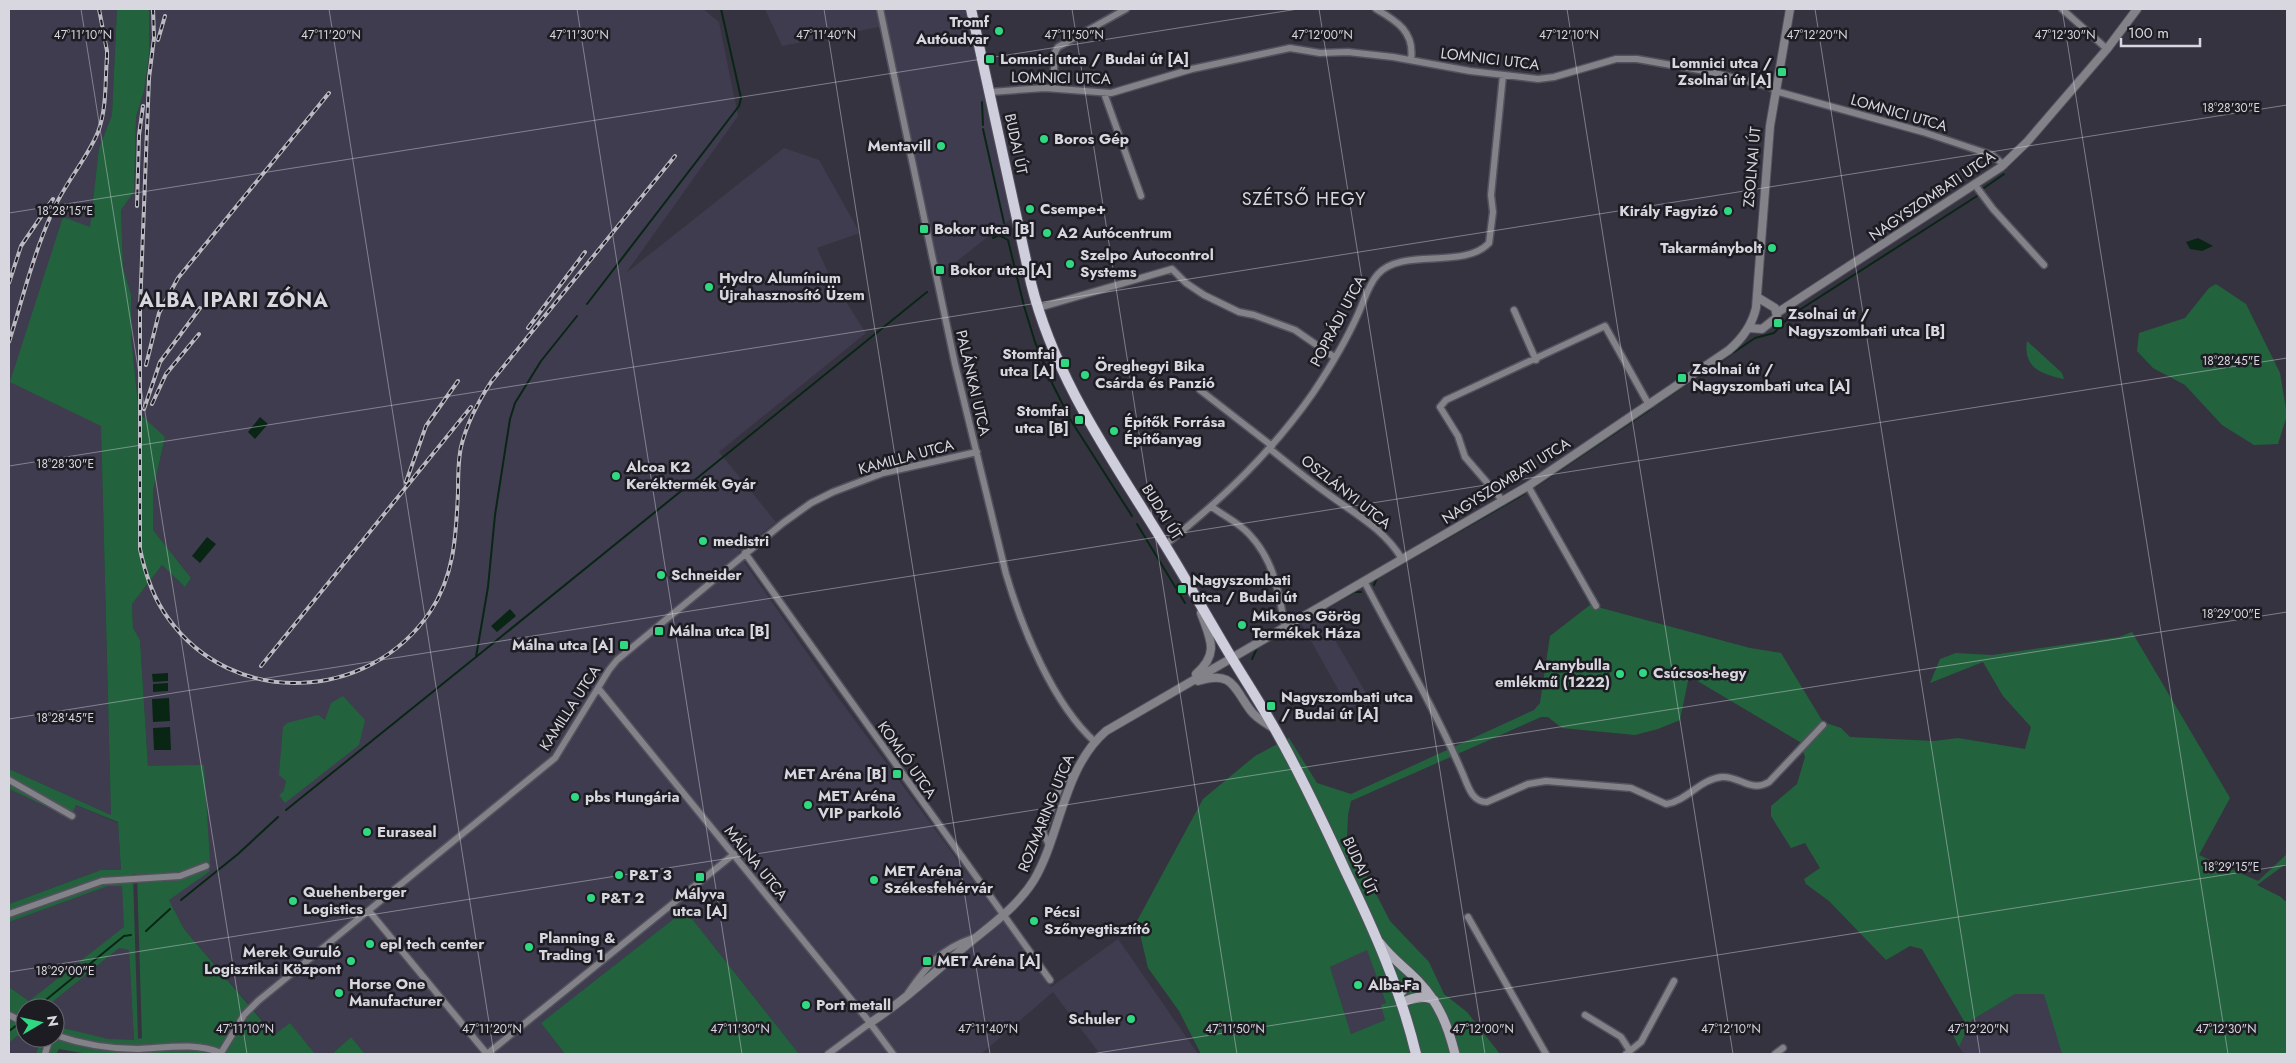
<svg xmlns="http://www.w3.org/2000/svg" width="2296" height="1063" font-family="Jost,sans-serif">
<rect width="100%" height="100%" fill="#353340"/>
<path fill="#3f3c4f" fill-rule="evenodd" d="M9,9h108l-5,106 -13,33 -9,80 -28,-11 39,209 10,389 -102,-46z
M149,9h554l16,13 19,94 -112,157 158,-125 35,12 41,73 -43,15 13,29 36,56 -147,119 57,70 -38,31 96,139 217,295 67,-48 80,115h-98l-47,-62 -72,62h-182l-114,-144 -144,113 24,31h-200l-14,-17 -19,17h-17l-25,-30 -15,11 -91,-106 -15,-29 35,-35v-99h-56l-8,-126 -7,-12 -1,-24 30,-39 23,22 6,-9 -38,-48v-40l12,-53 -26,-24 -8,-76v-42l-8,-28 -2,-57 13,-18 2,-75 8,-26 5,-36zM325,720l-40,83 -2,-11 3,-11z
M765,9h201l47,208 -80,63 -54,-253 -97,19z
M1318,611l51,87 -20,11 -49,-88z
M9,789l60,29 7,-13 42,18 3,48 -20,-1 -92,34z
M108,886h14l3,41 -96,74 -20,-14v-65z
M119,948l10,2 5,90h-26l-53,-14v-18h-10z
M1367,949l19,54 -1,17 -34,14 -21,-67z
M2015,994h30l17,60h-98l-5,-7 13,-27z
M17,1036l21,2 2,3 -4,13h-27v-11z"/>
<path fill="#22633e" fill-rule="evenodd" d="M117,9h32v46l-5,36 -8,26 -2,75 -13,18 2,57 8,28v42l8,76 26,24 -12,53v40l38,48 -6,9 -23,-22 -30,39 1,24 7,12 8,126 56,-1 6,97 -5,3 5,6 -41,29 15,29 90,106 16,-12 25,31h-227l-29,-5 -3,5h-20l4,-13 -2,-3h17v-12l53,13 26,1 -5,-90 -10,-2 -74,60h-20v28h-8l-8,7v-56l20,14 95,-74 -2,-41h-14l-99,36v-18l92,-34h20l-3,-48 -42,-17 -6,13 -61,-29v-20l102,46 -10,-389 -91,-44 53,-165 27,10 9,-79 13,-33zM133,874h4l5,164 -4,1z
M2216,284l30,20 34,69 7,42 -9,29 -24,1 -32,-20 -37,-40 -32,-17 -16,-17 2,-18 46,-15 24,-30z
M2027,341l35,32 2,6c-23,-5 -41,-11 -37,-38z
M1590,605l160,43 31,5 42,69 18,6 9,9 84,4 24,-3 67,11 6,-22 -28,-31 -20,-34 -53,21 10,-24 16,-6 36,2 127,-18 13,-5 98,166 -31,57 59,26 29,-27v9l-30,22 24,12 6,6v151h-225l-18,-60h-29l-43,26 -13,27 -6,-12 11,-14 -42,-72 -12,-3 -24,14 -57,-59 -23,-17 -2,-5 16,-11 -15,-25 -14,5 -20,-32v-10l26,-22 8,-27 -5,-15 -111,-66 -9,44 -22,9 -23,6 -73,-7 -14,-11h-7l-190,84 -3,14 -1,23 43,83 39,41 15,32 23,18 33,42h-299l-22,-43 -31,-43 -11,-47 66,-122 52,-43 34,-18 28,45 34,11 183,-84 6,-7 10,-67zM1367,950l19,53 -5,2 4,15 -34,14 -21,-67z
M343,696l22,24 -6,25 -74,58 -6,-8 4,-3 3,-11 -7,-6 4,-48 4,-4 31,-8 7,5 6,-17z
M685,910l114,144h-234l-24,-31z
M351,1037l14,17h-33z"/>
<path fill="#092615" d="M2198,238l15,8 -11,5 -12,-2 -4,-7z
M260,417l8,7 -13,15 -7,-7z
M207,537l9,7 -16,19 -8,-7z
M510,609l6,7 -19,16 -6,-6z
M168,673v8l-15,1 -1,-8z
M168,683v8l-15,1v-8z
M169,698l1,23 -17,1 -1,-23z
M170,727l1,23h-17l-1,-22z"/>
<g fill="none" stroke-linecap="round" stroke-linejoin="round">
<path stroke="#092615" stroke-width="2" d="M982,102l1,23
M983,129l21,94
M1984,188l20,-14
M999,235l4,-7
M993,238l6,-3 9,5 16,66 11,36 15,37 20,40 62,97
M587,304l152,-198 2,-8 -20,-89
M1657,404l98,-66 19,-5 16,-17 187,-120
M1536,486l116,-78
M1137,524l48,79
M1374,585l3,-7 147,-84
M1319,611l35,-19h7
M476,657l451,-365
M1252,659l5,-11 43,-26
M286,810l190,-153 12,-70 7,-72 15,-96 5,-16 26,-42 36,-45
M181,900l57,-46 40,-37
M146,931l24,-22
M36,1008l88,-72 7,-1
M24,1018l1,-1
M9,1031l8,-6"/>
<g stroke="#52515d" stroke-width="9">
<path id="minor" d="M880,9l75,355 51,210c16,54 47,130 89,168
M1376,9c21,12 39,23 35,51
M2062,9l45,40
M1053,88l2,-36 3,-5 68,-38
M990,92l55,-4 66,5 81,-24 98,-21 30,5 28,-1 45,5 77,14 68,8 16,-2 62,-18h21l74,13 59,15 9,5 144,40 69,23 12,10
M1104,93l37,103
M1975,185l18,24 51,56
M1038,308l134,-39 14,14 18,12 35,17 15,3 41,15 39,27
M1514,310l22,50
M1200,390l72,56
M1270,449c19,15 38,31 58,45 27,20 56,35 74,65
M1528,486l68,120
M1503,501l-38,-44 -7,-21 -18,-29 6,-7 159,-74 44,79
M1212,507c12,9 27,16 37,27 25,26 30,59 36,93
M1165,545c56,-45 107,-93 148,-152 16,-24 33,-52 45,-79 6,-13 10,-29 20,-40 24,-27 86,-4 111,-31l4,-31 -2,-17 12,-120
M745,553l305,427
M1364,581c33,64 70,126 98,191 6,13 9,30 25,30l41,-18 18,-3 85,7 35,16c21,-3 34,-25 56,-27 18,-1 29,16 47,5l54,-57
M598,688l269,331 26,35
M9,780l63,36
M1049,845l-6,-13 19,-51 14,-8
M369,911l118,143
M9,914l93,-33 78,-5 26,-10
M1468,917l78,137
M908,993c19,-28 33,-44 65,-55
M9,1015l16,8
M1585,1015l36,22 9,14
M55,1035c26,9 55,14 83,14 27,-1 57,-7 83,4l23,-38 14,-14 297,-243 54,-88 8,-10 166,-137 28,-20 22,-11 50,-19 94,-21
M45,1054l5,-16
M487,1054l247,-200
M828,1054l42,-31
M1626,1054l15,-12 33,-61
M1775,1054l8,-6"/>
</g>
<g stroke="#52515d" stroke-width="10">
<path id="tertiary" d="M1777,313l224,-146 26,-25 80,-93 30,-40
M1749,328l13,1 15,-12 -2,-9 -18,-11
M1196,674c24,-21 14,-35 5,-61
M1198,681c35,-11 35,6 53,30 5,7 15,12 22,17
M870,1023c35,-23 66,-52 98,-79 23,-19 50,-38 66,-64 27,-46 29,-112 72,-149l422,-245 201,-136c14,-12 23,-25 27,-42l14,-182 20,-117"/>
</g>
<g stroke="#52515d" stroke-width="11">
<path id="secondary" d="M1380,943c13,17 26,25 39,39 20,21 29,44 36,72
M1399,995c6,-8 11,-13 22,-10
M1401,1003c12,-5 21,-9 33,-3"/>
</g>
<g stroke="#52515d" stroke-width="12">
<path id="primary" d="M971,9l60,274c24,97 82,177 134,262 21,34 41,70 62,105 16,27 34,54 49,81 26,46 48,93 70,141 28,58 55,119 70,182"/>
</g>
<use href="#minor" stroke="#828288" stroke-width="6"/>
<use href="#tertiary" stroke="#828288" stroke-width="8"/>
<use href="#secondary" stroke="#aeacb7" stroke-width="9"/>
<use href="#primary" stroke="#cfcedc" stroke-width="10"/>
<g stroke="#bbbac3" stroke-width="4">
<path id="rail" d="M99,9l8,42v12
M153,9l1,29 -5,40 -9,231v240c5,24 13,49 28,69 65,91 201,84 262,-6 25,-37 26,-78 28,-120 0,-15 0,-31 3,-45 6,-25 17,-45 30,-65l184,-226
M158,40l7,-24
M137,206l2,-71 4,-29
M9,283l12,-37 32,-47
M528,328l57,-76
M9,342c13,-42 24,-86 42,-127 12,-30 35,-54 47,-83 9,-24 7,-51 9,-76
M146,365l13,-52 19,-35 151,-185
M152,404l14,-30 33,-40
M144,409l16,-47 40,-54
M406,482l20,-56 32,-45
M261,666l210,-259"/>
</g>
<use href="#rail" stroke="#1d1c22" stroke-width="2" stroke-dasharray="5.5" stroke-linecap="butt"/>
</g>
<path fill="none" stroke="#d8d7e0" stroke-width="1" stroke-opacity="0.45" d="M81,9l166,1045M329,9l165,1045M577,9l165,1045M824,9l166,1045M1072,9l165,1045M1319,9l166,1045M1567,9l166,1045M1815,9l165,1045M2062,9l166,1045M9,213l1289,-204M9,466l2278,-361M9,719l2278,-361M9,972l2278,-360M1091,1054l1196,-189"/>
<g fill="#31d882" stroke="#1d1c22" stroke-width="2">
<circle cx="999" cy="31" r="5"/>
<rect x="985" y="54" width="10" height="10" rx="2.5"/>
<rect x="1777" y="67" width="10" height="10" rx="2.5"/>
<circle cx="1044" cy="139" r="5"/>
<circle cx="941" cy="146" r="5"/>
<circle cx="1030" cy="209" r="5"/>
<circle cx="1728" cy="211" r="5"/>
<rect x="919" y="224" width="10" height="10" rx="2.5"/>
<circle cx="1047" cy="233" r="5"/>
<circle cx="1772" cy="248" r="5"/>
<circle cx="1070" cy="264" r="5"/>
<rect x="935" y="265" width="10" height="10" rx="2.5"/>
<circle cx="709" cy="287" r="5"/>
<rect x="1773" y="318" width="10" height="10" rx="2.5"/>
<rect x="1060" y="358" width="10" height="10" rx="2.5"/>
<circle cx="1085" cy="375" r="5"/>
<rect x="1677" y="373" width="10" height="10" rx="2.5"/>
<rect x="1074" y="415" width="10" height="10" rx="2.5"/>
<circle cx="1114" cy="431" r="5"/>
<circle cx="616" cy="476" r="5"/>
<circle cx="703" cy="541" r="5"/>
<circle cx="661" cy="575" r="5"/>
<rect x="1177" y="584" width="10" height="10" rx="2.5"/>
<circle cx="1242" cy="625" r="5"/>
<rect x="654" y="626" width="10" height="10" rx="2.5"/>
<rect x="619" y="640" width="10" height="10" rx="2.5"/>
<circle cx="1643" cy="673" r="5"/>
<circle cx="1620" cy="674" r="5"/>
<rect x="1266" y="701" width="10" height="10" rx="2.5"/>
<rect x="892" y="769" width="10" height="10" rx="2.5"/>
<circle cx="575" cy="797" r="5"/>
<circle cx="808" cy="805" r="5"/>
<circle cx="367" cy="832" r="5"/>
<circle cx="619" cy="875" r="5"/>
<rect x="695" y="872" width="10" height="10" rx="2.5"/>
<circle cx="874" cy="880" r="5"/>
<circle cx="591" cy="898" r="5"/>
<circle cx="293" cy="901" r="5"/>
<circle cx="1034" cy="921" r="5"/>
<circle cx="370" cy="944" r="5"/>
<circle cx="529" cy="947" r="5"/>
<circle cx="351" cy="961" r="5"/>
<rect x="922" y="956" width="10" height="10" rx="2.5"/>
<circle cx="1358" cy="985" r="5"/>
<circle cx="339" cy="993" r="5"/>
<circle cx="806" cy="1005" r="5"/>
<circle cx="1131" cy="1019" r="5"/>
</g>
<g text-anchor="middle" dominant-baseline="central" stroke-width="5" stroke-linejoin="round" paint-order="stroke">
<g font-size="15" font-weight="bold" fill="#d8d7e0" stroke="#1d1c22" text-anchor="start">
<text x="989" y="22" text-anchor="end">Tromf<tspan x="989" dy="17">Autóudvar</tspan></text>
<text x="1000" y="59">Lomnici utca / Budai út [A]</text>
<text x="1772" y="63" text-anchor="end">Lomnici utca /<tspan x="1772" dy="17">Zsolnai út [A]</tspan></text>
<text x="1054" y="139">Boros Gép</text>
<text x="931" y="146" text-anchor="end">Mentavill</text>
<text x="1040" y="209">Csempe+</text>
<text x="1718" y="211" text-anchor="end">Király Fagyizó</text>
<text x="934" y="229">Bokor utca [B]</text>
<text x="1057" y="233">A2 Autócentrum</text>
<text x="1762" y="248" text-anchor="end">Takarmánybolt</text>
<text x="1080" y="255">Szelpo Autocontrol<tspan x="1080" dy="17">Systems</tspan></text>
<text x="950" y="270">Bokor utca [A]</text>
<text x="719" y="278">Hydro Alumínium<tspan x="719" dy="17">Újrahasznosító Üzem</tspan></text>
<text x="1788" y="314">Zsolnai út /<tspan x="1788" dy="17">Nagyszombati utca [B]</tspan></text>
<text x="1055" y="354" text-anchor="end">Stomfai<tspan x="1055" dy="17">utca [A]</tspan></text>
<text x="1095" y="366">Öreghegyi Bika<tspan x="1095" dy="17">Csárda és Panzió</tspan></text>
<text x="1692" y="369">Zsolnai út /<tspan x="1692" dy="17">Nagyszombati utca [A]</tspan></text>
<text x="1069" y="411" text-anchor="end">Stomfai<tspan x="1069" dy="17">utca [B]</tspan></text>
<text x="1124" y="422">Építők Forrása<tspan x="1124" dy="17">Építőanyag</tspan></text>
<text x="626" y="467">Alcoa K2<tspan x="626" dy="17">Keréktermék Gyár</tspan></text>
<text x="713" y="541">medistri</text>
<text x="671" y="575">Schneider</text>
<text x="1192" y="580">Nagyszombati<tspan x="1192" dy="17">utca / Budai út</tspan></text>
<text x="1252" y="616">Mikonos Görög<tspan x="1252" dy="17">Termékek Háza</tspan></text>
<text x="669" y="631">Málna utca [B]</text>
<text x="614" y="645" text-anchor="end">Málna utca [A]</text>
<text x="1610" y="665" text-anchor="end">Aranybulla<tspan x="1610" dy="17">emlékmű (1222)</tspan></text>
<text x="1653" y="673">Csúcsos-hegy</text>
<text x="1281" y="697">Nagyszombati utca<tspan x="1281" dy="17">/ Budai út [A]</tspan></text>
<text x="887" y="774" text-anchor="end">MET Aréna [B]</text>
<text x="818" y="796">MET Aréna<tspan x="818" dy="17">VIP parkoló</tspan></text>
<text x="585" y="797">pbs Hungária</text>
<text x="377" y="832">Euraseal</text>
<text x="884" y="871">MET Aréna<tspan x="884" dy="17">Székesfehérvár</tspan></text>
<text x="629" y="875">P&amp;T 3</text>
<text x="303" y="892">Quehenberger<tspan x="303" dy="17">Logistics</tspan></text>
<text x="700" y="894" text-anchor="middle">Mályva<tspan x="700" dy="17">utca [A]</tspan></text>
<text x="601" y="898">P&amp;T 2</text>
<text x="1044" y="912">Pécsi<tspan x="1044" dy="17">Szőnyegtisztító</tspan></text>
<text x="539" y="938">Planning &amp;<tspan x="539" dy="17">Trading 1</tspan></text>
<text x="380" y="944">epl tech center</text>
<text x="341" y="952" text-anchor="end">Merek Guruló<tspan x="341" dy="17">Logisztikai Központ</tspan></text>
<text x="937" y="961">MET Aréna [A]</text>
<text x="349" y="984">Horse One<tspan x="349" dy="17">Manufacturer</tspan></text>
<text x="1368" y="985">Alba-Fa</text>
<text x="816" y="1005">Port metall</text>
<text x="1121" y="1019" text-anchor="end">Schuler</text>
</g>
<g font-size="15" fill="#d8d7e0" stroke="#1d1c22">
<text transform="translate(1490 59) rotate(7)">LOMNICI UTCA</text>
<text transform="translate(1061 78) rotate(1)">LOMNICI UTCA</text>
<text transform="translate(1899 113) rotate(16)">LOMNICI UTCA</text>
<text transform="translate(1016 144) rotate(78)">BUDAI ÚT</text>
<text transform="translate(1752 167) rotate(-85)">ZSOLNAI ÚT</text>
<text transform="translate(1932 196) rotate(-34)">NAGYSZOMBATI UTCA</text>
<text transform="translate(1338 321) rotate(-62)">POPRÁDI UTCA</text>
<text transform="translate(973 383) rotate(77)">PALÁNKAI UTCA</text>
<text transform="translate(906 457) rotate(-15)">KAMILLA UTCA</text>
<text transform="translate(1506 481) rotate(-32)">NAGYSZOMBATI UTCA</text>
<text transform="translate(1346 492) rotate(38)">OSZLÁNYI UTCA</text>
<text transform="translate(1162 512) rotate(58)">BUDAI ÚT</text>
<text transform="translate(570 708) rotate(-57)">KAMILLA UTCA</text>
<text transform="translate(907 760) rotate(55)">KOMLÓ UTCA</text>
<text transform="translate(1046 813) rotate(-68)">ROZMARING UTCA</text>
<text transform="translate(756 863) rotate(51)">MÁLNA UTCA</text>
<text transform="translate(1360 866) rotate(65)">BUDAI ÚT</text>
</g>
<g font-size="18" letter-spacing="1" fill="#d8d7e0" stroke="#1d1c22">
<text x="1304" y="199">SZÉTSŐ HEGY</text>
</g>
<g font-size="20" font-weight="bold" letter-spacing="1" fill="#d8d7e0" stroke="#1d1c22">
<text x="234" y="300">ALBA IPARI ZÓNA</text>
</g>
</g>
<g font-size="12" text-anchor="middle" fill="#d8d7e0" stroke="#1d1c22" stroke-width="5" stroke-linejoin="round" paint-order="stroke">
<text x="83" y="39">47°11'10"N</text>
<text x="331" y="39">47°11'20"N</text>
<text x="579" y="39">47°11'30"N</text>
<text x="826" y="39">47°11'40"N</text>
<text x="1074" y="39">47°11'50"N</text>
<text x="1322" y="39">47°12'00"N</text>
<text x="1569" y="39">47°12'10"N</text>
<text x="1817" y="39">47°12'20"N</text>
<text x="2065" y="39">47°12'30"N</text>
<text x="2231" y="112">18°28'30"E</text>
<text x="65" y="215">18°28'15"E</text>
<text x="2231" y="365">18°28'45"E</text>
<text x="65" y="468">18°28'30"E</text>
<text x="2231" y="618">18°29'00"E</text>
<text x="65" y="722">18°28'45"E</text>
<text x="2231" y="871">18°29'15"E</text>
<text x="65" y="975">18°29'00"E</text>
<text x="245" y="1033">47°11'10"N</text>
<text x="492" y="1033">47°11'20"N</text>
<text x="740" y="1033">47°11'30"N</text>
<text x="988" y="1033">47°11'40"N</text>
<text x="1235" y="1033">47°11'50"N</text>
<text x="1483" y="1033">47°12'00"N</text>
<text x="1731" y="1033">47°12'10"N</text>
<text x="1978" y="1033">47°12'20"N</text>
<text x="2226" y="1033">47°12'30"N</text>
</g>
<rect width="2296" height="1063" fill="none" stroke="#d8d7e0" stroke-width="20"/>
<g transform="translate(40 1023) rotate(81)"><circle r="24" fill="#1d1c22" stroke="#68676e"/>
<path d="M0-4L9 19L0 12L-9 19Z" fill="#31d882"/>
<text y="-8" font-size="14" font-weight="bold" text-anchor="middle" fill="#d8d7e0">N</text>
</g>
<path d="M2121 38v8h79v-8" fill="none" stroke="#d8d7e0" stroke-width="2.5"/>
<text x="2128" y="38" font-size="15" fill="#d8d7e0" stroke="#1d1c22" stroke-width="4" paint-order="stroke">100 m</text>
</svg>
